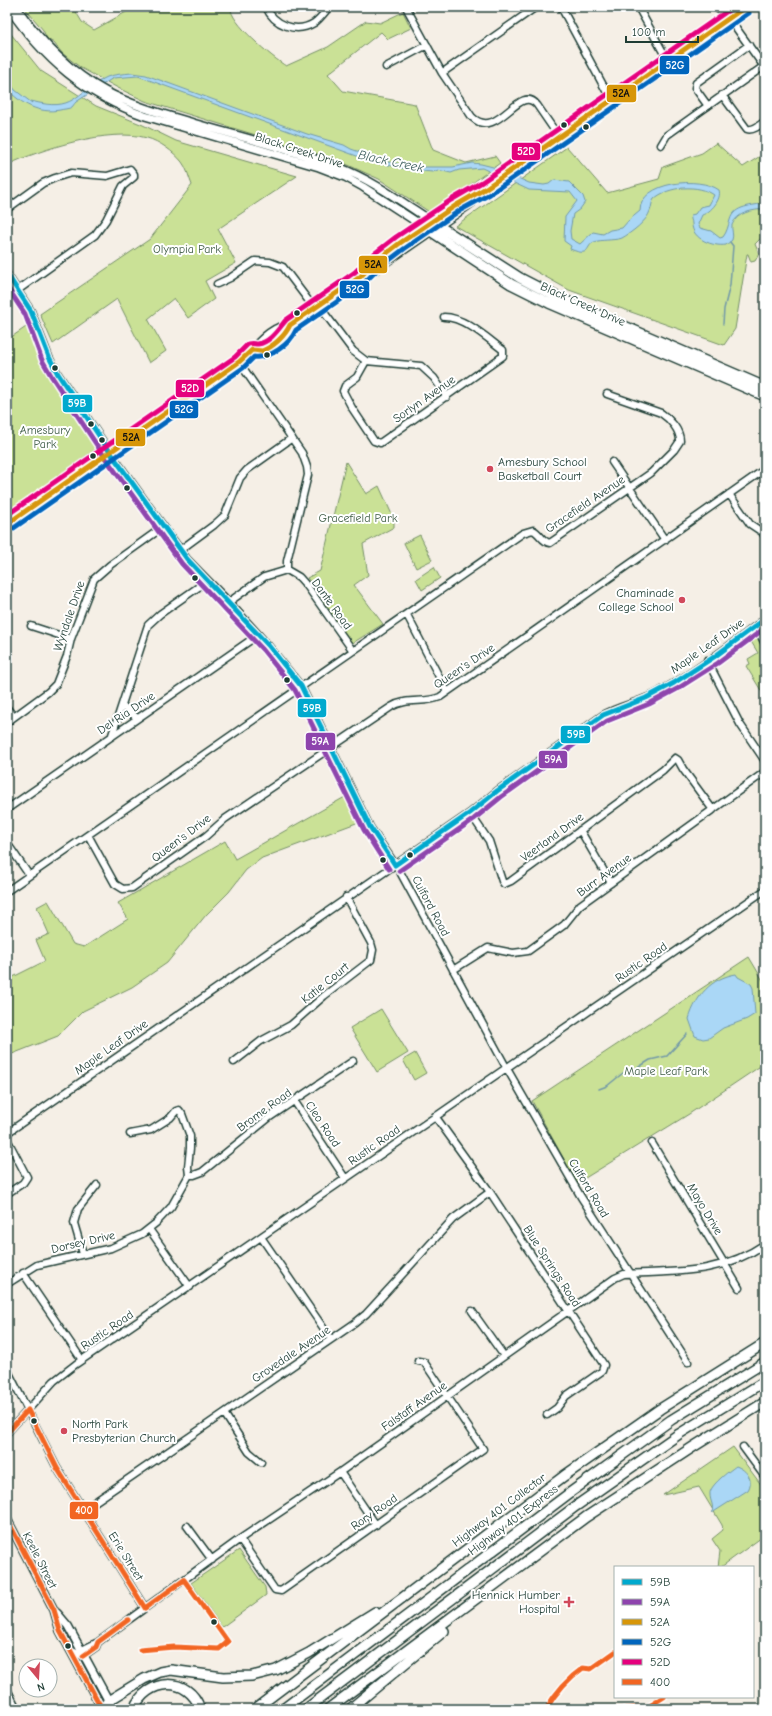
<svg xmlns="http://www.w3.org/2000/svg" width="772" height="1716" font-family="'Comic Neue',sans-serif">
<rect width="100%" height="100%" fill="#f5efe6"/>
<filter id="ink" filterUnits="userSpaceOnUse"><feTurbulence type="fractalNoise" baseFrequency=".025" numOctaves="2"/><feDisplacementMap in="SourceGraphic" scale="8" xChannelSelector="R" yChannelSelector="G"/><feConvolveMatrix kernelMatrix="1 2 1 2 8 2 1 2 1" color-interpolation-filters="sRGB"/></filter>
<g filter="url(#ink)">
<path fill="#cae196" stroke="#748f65" d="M24,7h49l9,15 12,8 41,-23h96c-3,14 43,52 55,59l42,-19 38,-26 14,2 23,-11 8,16 -23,11 -7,-7 -53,42 15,17 72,13 18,46 33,13 29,-7 5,7 -69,50 -52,-34 -42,-19 -192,-59 -27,-13 -37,-20 -19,-15 -8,-10 -7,-4 -4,-9z
M7,29l34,42 55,35 47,19 33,16 121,35 -79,53 18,34 -31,18 9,18 -26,19 -14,-20 -26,21 18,32 -17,12 -32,-64 -64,45 -13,-30 110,-75 42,-54c-3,-7 -5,-17 -10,-23 -8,-10 -23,-21 -35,-24 -38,-11 -105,11 -140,27z
M716,143l27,24 22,-14v81l-10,10 4,10 -4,7 -4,1 -3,-8h-1l-12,75 -11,16 -155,-55 -114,-64 112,-79 40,46 52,-14 4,-12 39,-14z
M32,323l14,42 37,60 17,21 -93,66v-172z
M346,462l20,32 13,-8 15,33v8l-31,17 5,31 -14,10 29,39 -32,20 -35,-55 -9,-11 13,-7z
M420,535l12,25 -16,8 -12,-25z
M434,567l6,11 -18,12 -6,-11z
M755,633l10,17v47l-19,-31 4,-2 -2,-5 10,-6 -9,-15z
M345,797l14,25 -97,36 -16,12 -17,22 -23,23 -39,48 -35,24 -49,24 -25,25 -51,20v-76l38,-19 -9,-21 13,-6 -12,-27 11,-6 25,43 11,3 44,-28 -10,-16 107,-62 10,18z
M749,957l16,27v79l-76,51 -112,69 -45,-82z
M381,1009l27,44 -31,19 -27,-44z
M415,1053l11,20 -12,7 -11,-20z
M733,1447l32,43v45l-44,32h-3l2,-16 -8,-12 11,-9 -1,-5 -23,-38 -36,8z
M239,1550l26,37 1,8 -44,32 -31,-44z"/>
<path fill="#aad7f6" stroke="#7299a8" d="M132,73l14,2 161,59 37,11 7,4 37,13 30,5h35l19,-4 9,1 12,3 36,16 15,2 5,-1 5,-4 15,2 14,14 2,6 -5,7 -7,5 -3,17 1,8 9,5 13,-12 10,2 7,-4 12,-2 7,-8 11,-9c0,-30 60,-35 79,-21 3,9 -8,22 -17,25l-4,9 2,4 11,3 9,7 3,-1c4,-5 5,-11 7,-17 4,-15 23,-14 35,-17v6c-12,1 -28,3 -33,16 -1,4 2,10 0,15l-6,5c-13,2 -34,-6 -34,-21 0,-4 -2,-5 -1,-9l4,-1 5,-7 9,-2 5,-10c-15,-11 -46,-9 -60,4 -3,4 -2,8 -4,12 -3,10 -19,22 -28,27 -4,2 -19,2 -24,3 -15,2 -4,18 -28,8l1,-3 -7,-5 1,-24 12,-16 -7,-9 -41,-2 -47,-22 -23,2 -8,3 -13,-3 -5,2 -24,-2 -44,-11 -227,-83 -25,2 -37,24c-2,2 -3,4 -4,5 -3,2 -9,2 -12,3 -21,4 -39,-6 -53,-21v-11l8,12 17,13 -1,-2c45,12 42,-8 76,-24 8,-3 16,-3 25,-4z
M736,974l2,3 13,7 2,4 2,26 -8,5 -24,9 -14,10 -6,1 -8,-3 -6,-17c7,-23 22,-41 47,-45z
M736,1466c11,4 18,14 12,24l-36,23c2,-9 -2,-11 -2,-19 -1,-8 19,-23 26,-28z"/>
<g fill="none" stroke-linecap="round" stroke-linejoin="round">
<path stroke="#7299a8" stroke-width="1.5" d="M723,324l1,-15 6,-24 3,-39 -3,-4
M599,1089l8,-3 16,-13 8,-1 19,-12 17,-4 20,-22"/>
<g stroke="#1f3d34" stroke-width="9">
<path id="minor" d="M266,7c8,18 30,27 48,16 6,-4 10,-10 15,-16
M406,7l36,66 30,44c26,25 47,-35 65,-12l22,32
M561,7l50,93
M638,7l30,54
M716,7l18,18 31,43
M386,67l41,-22
M442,73l94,-66
M722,95l25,34c6,2 13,-4 18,-8
M708,106l-13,-18 1,-5 53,-38
M661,145l6,-10 97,-69
M7,209l36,-26 12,-5 16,-5 36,3 23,-7 4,5v3l-11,9 -17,34 -11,15 -77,55
M7,274l24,37 18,46 9,17 52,78 77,107 42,43 39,43 33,41 69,141 29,43 107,197 75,130 107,165
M217,284l13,-6 25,-17 15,1 13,5 25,33 18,15 27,36 13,10 55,5 13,12 13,19
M366,361l-9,16 -12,9 -2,5 9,17 22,33 6,2 123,-87v-6c-16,-12 -39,-33 -59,-33
M239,362l63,91 5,14 1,8 -21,86v9
M612,462l53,78
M729,494l21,30 12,8 3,4
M180,550l34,-25 11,-10 15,-37 7,-8 45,-32
M287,570l12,7 8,9 46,65
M229,602l35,-25 23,-7
M407,615l40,77
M31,626l40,13
M758,630l7,14
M707,660l33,64 25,37
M122,705l15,13
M7,708l7,9
M7,722l41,-30 8,-8 11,-28 4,-17 23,-60 16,-14 53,-38
M112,735l36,-110 12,-11 47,-33
M7,809l251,-174
M470,813l19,28 13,40 2,3 7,-3 152,-111 12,-12 3,2 5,9 30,41
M580,830l31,53
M88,835l27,49 8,5 9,-1 74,-52 19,-17 166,-112c16,-10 33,-3 49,-10l325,-228
M7,843l22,32
M7,891l516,-358 10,-3c7,3 9,12 17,13l101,-70 23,-23 6,-9c0,-11 -10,-22 -19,-28l-54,-19
M453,970l35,-22 25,5 15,-2 36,-26 16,-20 185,-133
M234,1062l27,-21 30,-16 33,-29 47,-36 2,-10 -2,-7 -25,-46
M295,1102l50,76
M435,1116l55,76 114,173 -2,6 -36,25 -9,12 -10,7
M7,1133l463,-320 27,-22 106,-76c18,-10 39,-13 57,-24 37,-20 71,-47 105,-72
M130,1134l21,-4 19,-12 6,-7 3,-1 3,4 8,22v12l-2,19 1,8
M7,1139l20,38 -4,6 -15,10
M652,1143l87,145
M189,1175h5l8,-3 68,-55 83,-56
M149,1229l41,58
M261,1237l70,102
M83,1254l-9,-31 4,-14 19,-24
M23,1273l59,87
M7,1284l30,-19 74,-17 31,-14 14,-11 15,-16 18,-32
M472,1311l32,45
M7,1369l50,99 88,140
M224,1413l25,39 12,10
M7,1433l47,-52 22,-17 689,-474
M743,1447l22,30
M340,1472l36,53
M83,1510l272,-187 11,-9 87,-95 37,-27
M187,1526l25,34
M240,1539l35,51 6,1 202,-142 -59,-87 -6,-1
M70,1650l13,6 13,-9 2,-5
M80,1651l18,-9 142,-103 100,-67 275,-194 9,-4c52,-3 96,1 141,-30
M7,1689l10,20"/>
</g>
<g stroke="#1f3d34" stroke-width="10">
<path id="major" d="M8,7c36,52 77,88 137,109l174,51 26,10 18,10 69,45
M16,7c24,34 52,64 89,84 28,15 58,23 88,32 48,14 98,26 145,44 37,14 68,38 101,59
M361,275c18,-20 42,-34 64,-49 20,-14 39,-28 61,-38l259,-181
M252,350l9,1 26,-18 3,-8
M7,524l232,-162c15,-13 31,-37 51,-37l70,-48 13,-5 9,-7 90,-62 14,-15
M7,1519l47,91 6,21 42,78
M57,1613l11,13 45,83"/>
</g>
<g stroke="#1f3d34" stroke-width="12">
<path id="highway" d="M439,226l81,52 37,19 208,90
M432,232l79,52 38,19 216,93
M103,1709l5,-8 36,-22 16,-7 11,-2 52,7 29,-1 24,-6 33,-17 66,-41
M134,1709c12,-31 55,-34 66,0
M255,1709l309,-233 96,-67 105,-66
M283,1709l288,-217 100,-72 94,-58
M306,1709l270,-203 103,-72 86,-53
M328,1709l258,-192 107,-70 72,-45
M350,1709l94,-78"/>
</g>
<use href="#minor" stroke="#fff" stroke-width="6"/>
<use href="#major" stroke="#fff" stroke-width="7"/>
<use href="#highway" stroke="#fff" stroke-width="9"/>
<g stroke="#fff" stroke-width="8">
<path id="bus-1" d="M7,274l24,37 18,46 9,17 52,78 77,107 81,86 33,41 69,141 25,38
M395,865l75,-52 27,-22 106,-76 43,-17 28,-15 40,-26 51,-38"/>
</g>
<g stroke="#fff" stroke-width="8">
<path id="bus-2" d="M7,287l18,27 17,46 10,17 52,79 78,108 81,86 32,40 69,140 25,39
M399,871l75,-52 27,-22 106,-76 42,-17 28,-15 41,-26 47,-35"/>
</g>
<g stroke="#fff" stroke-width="8">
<path id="bus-3" d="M7,524l232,-162 13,-12c3,0 7,1 10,1 11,-4 23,-15 28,-26l70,-48 15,-15 25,-19 55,-37 31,-18 259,-181"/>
</g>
<g stroke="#fff" stroke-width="8">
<path id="bus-4" d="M11,530l232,-162 11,-11c16,2 36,-13 42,-27l68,-47 15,-15 25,-19 55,-38 31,-17 259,-181"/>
</g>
<g stroke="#fff" stroke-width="8">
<path id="bus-5" d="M7,515l228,-158 13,-13c4,-1 6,0 10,0 13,-2 21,-16 28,-24l69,-48 15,-15 26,-20 55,-37 31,-18 251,-175"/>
</g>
<g stroke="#fff" stroke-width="8">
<path id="bus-6" d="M28,1410l29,58 88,140
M7,1433l21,-23
M7,1519l47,91 6,21 42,78
M145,1608l39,-28
M140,1650l34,-3 45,2 9,-7 -44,-62
M83,1656l13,-9 2,-5 30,-22
M546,1709c10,-17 21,-30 37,-41l8,1 24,-17
M625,1709l23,-2 16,-10"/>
</g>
<use href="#bus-1" stroke="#00a9ce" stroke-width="5"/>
<use href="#bus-2" stroke="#8e44ad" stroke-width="5"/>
<use href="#bus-3" stroke="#d79608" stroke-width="5"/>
<use href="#bus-4" stroke="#0065bd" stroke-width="5"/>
<use href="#bus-5" stroke="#e5007d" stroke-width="5"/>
<use href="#bus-6" stroke="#f26522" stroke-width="5"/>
</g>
</g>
<g fill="#1f3d34" stroke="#fff" stroke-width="1.5">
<circle cx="564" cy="125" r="3.5"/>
<circle cx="586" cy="127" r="3.5"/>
<circle cx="297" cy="313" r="3.5"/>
<circle cx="267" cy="355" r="3.5"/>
<circle cx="55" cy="368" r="3.5"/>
<circle cx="91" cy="424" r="3.5"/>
<circle cx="102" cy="440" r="3.5"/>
<circle cx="93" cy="456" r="3.5"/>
<circle cx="127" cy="488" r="3.5"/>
<circle cx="195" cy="578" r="3.5"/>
<circle cx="287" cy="680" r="3.5"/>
<circle cx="410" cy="855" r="3.5"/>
<circle cx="383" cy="860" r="3.5"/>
<circle cx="34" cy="1421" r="3.5"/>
<circle cx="214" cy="1622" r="3.5"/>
<circle cx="68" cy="1646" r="3.5"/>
</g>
<g fill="#d1495b" stroke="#fff" stroke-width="1.5">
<circle cx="490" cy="469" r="4"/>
<circle cx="682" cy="600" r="4"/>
<circle cx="64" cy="1431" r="4"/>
<path d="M567 1596h4v4h4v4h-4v4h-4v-4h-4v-4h4z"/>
</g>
<g text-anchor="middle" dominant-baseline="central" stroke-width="4" stroke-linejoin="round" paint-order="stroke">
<g font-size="12" fill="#1f3d34" stroke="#fff">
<text transform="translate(299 150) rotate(18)">Black Creek Drive</text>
<text transform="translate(583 304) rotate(24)">Black Creek Drive</text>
<text transform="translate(424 399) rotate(-35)">Sorlyn Avenue</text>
<text transform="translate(585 504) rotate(-34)">Gracefield Avenue</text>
<text transform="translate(332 604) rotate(54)">Dante Road</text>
<text transform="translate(69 616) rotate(-71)">Wyndale Drive</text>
<text transform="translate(707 646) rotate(-35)">Maple Leaf Drive</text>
<text transform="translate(464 666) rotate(-34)">Queen's Drive</text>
<text transform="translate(126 713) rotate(-34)">Del Ria Drive</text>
<text transform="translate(552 837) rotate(-36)">Veerland Drive</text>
<text transform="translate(181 838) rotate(-37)">Queen's Drive</text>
<text transform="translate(604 875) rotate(-36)">Burr Avenue</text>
<text transform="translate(431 906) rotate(62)">Culford Road</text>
<text transform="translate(641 962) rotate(-35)">Rustic Road</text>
<text transform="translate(325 983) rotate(-39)">Katie Court</text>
<text transform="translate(111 1047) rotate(-35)">Maple Leaf Drive</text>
<text transform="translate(264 1110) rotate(-36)">Brome Road</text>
<text transform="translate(323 1124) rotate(56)">Cleo Road</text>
<text transform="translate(374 1145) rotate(-35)">Rustic Road</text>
<text transform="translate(589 1188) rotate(59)">Culford Road</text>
<text transform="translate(705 1209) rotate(59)">Mayo Drive</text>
<text transform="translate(83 1242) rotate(-13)">Dorsey Drive</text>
<text transform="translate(552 1266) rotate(57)">Blue Springs Road</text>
<text transform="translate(107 1330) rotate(-34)">Rustic Road</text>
<text transform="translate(291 1354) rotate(-34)">Grovedale Avenue</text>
<text transform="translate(414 1406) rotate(-35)">Falstaff Avenue</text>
<text transform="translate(499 1510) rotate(-37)">Highway 401 Collector</text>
<text transform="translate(374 1512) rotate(-35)">Rory Road</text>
<text transform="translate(513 1520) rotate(-37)">Highway 401 Express</text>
<text transform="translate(126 1556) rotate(58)">Erie Street</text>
<text transform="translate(40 1560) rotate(63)">Keele Street</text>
</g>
<g font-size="12" fill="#415e48" stroke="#fff">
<text x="187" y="249">Olympia Park</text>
<text x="45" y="430">Amesbury<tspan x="45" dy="14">Park</tspan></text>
<text x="358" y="518">Gracefield Park</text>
<text x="666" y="1071">Maple Leaf Park</text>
</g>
<g font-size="12" fill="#1f3d34" stroke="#fff" text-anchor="start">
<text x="498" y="462">Amesbury School<tspan x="498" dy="14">Basketball Court</tspan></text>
<text x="674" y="593" text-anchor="end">Chaminade<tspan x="674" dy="14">College School</tspan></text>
<text x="72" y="1424">North Park<tspan x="72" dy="14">Presbyterian Church</tspan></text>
<text x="560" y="1595" text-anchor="end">Hennick Humber<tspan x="560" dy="14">Hospital</tspan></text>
</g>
<g font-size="13" font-style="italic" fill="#3b5c5b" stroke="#fff">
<text transform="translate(391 161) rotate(12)">Black Creek</text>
</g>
</g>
<g stroke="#fff" stroke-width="1.5">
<rect x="659" y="55" width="31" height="20" rx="4" fill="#0065bd"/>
<rect x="606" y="84" width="31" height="19" rx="4" fill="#d79608"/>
<rect x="511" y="142" width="30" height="19" rx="4" fill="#e5007d"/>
<rect x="358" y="255" width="30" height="19" rx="4" fill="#d79608"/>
<rect x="339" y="280" width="31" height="19" rx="4" fill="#0065bd"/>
<rect x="175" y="379" width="30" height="19" rx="4" fill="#e5007d"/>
<rect x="62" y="394" width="31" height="19" rx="4" fill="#00a9ce"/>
<rect x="169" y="400" width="30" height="19" rx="4" fill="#0065bd"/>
<rect x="115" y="428" width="31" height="19" rx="4" fill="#d79608"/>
<rect x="297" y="698" width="30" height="20" rx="4" fill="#00a9ce"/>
<rect x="560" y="725" width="31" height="19" rx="4" fill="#00a9ce"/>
<rect x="305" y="732" width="31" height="19" rx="4" fill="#8e44ad"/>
<rect x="538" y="750" width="30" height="19" rx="4" fill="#8e44ad"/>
<rect x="69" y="1501" width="30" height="19" rx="4" fill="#f26522"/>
</g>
<g font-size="11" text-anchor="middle" font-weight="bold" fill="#fff">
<text x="675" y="69">52G</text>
<text x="526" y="155">52D</text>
<text x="355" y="293">52G</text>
<text x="190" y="392">52D</text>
<text x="77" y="407">59B</text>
<text x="184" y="413">52G</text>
<text x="312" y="712">59B</text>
<text x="576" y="738">59B</text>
<text x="320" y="745">59A</text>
<text x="553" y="763">59A</text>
<text x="84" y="1514">400</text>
</g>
<g font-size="11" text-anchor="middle" font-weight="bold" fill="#111">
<text x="621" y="97">52A</text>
<text x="373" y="268">52A</text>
<text x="131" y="441">52A</text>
</g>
<rect width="772" height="1716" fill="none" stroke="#fff" stroke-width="24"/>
<rect x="12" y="12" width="748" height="1692" fill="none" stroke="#1f3d34" stroke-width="1.5" filter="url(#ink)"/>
<rect x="614" y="1566" width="140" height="132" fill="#ffffff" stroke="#a5b1ae"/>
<rect x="622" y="1579" width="20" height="6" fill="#00a9ce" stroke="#a5b1ae"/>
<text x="650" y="1586" font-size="12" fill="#1f3d34">59B</text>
<rect x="622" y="1599" width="20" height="6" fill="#8e44ad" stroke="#a5b1ae"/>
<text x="650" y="1606" font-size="12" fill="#1f3d34">59A</text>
<rect x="622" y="1619" width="20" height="6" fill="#d79608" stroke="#a5b1ae"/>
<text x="650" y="1626" font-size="12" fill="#1f3d34">52A</text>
<rect x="622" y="1639" width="20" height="6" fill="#0065bd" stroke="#a5b1ae"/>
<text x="650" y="1646" font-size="12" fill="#1f3d34">52G</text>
<rect x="622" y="1659" width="20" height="6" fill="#e5007d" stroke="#a5b1ae"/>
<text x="650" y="1666" font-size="12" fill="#1f3d34">52D</text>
<rect x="622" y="1679" width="20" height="6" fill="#f26522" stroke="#a5b1ae"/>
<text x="650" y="1686" font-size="12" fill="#1f3d34">400</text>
<g transform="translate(38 1678) rotate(162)"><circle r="19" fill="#ffffff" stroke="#a5b1ae"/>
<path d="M0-3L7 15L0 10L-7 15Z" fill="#d1495b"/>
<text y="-6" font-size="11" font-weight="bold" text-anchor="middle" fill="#1f3d34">N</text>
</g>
<path d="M626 36v6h72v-6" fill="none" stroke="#1f3d34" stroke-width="2"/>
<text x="632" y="36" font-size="12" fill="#1f3d34" stroke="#ffffff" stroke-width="3" paint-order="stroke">100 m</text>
</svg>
